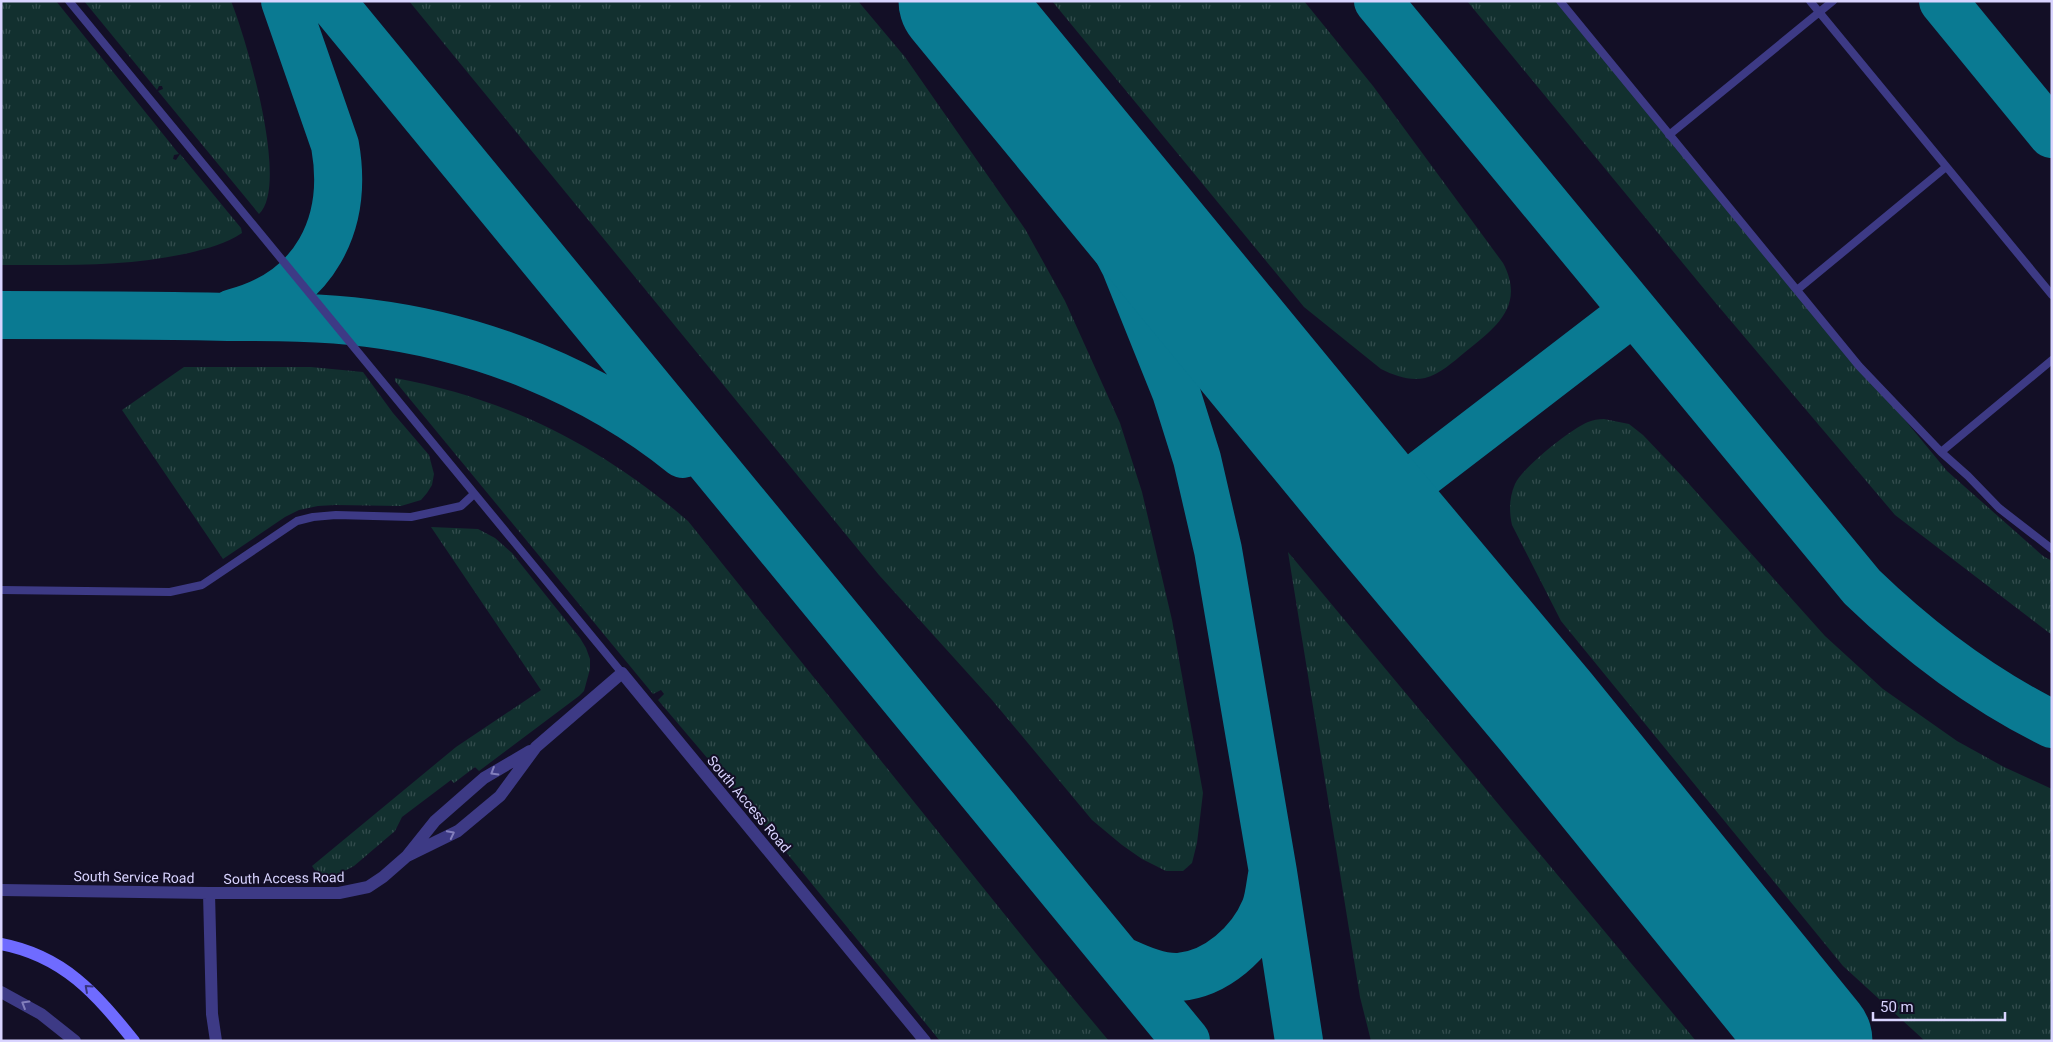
<svg xmlns="http://www.w3.org/2000/svg" width="2053" height="1042" font-family="Roboto,sans-serif">
<defs>
<pattern id="grass-tufts" width="24" height="20" patternUnits="userSpaceOnUse" patternTransform="scale(1.25)"><rect width="24" height="20" fill="#12302f"/><path d="M3 7l-1-3M5 7V3M7 7l1-3M15 17l-1-3M17 17v-4M19 17l1-3" fill="none" stroke="#344d4e"/></pattern>
</defs>
<rect width="100%" height="100%" fill="#130f26"/>
<path fill="url(#grass-tufts)" d="M1,1h55l123,153 -5,1 -1,4 3,1 4,-6 61,74 1,5c-16,11 -34,15 -53,20 -63,14 -124,12 -188,12z
M84,1h147c15,37 59,184 28,213l-101,-123 5,-2 -1,-3h-3l-2,4z
M409,1h449l47,56 120,172 40,72 55,122 22,69 30,128 31,173 -6,50 -5,20 -9,8h-17l-24,-12 -20,-14 -30,-25 -100,-120 -113,-125z
M1052,1h252l69,85 130,177c23,43 -8,65 -39,90 -11,9 -24,21 -39,25 -15,3 -30,-2 -44,-9l-77,-62z
M1467,1h93l387,470 96,85 9,5v74l-157,-120 -181,-214z
M184,367h127l52,5 30,41 36,42 5,19 -2,11 -5,8 -6,7 -20,6 -66,-1 -17,1 -19,4 -14,7 -62,42 -101,-149z
M395,378c114,21 206,68 293,143l355,441 66,79h-169l-181,-222 -101,-119 6,-6 -3,-4 -8,4 -258,-313z
M1604,419l25,5 14,11 39,41 143,160 58,53 74,52 47,26 48,22v252h-127l-82,-75 -282,-345 -49,-96c-3,-14 -3,-27 3,-41 8,-17 56,-55 73,-62 5,-2 10,-3 16,-3z
M431,527l47,2 17,9 17,15 68,85 6,10 4,11v10l-6,22 -5,5 -100,75 -4,-4 -21,16 -3,-3 -49,37 -7,14 -41,35 -21,11 -14,-1 -7,-10 144,-119 85,-57z
M1288,552l408,489h-325l-11,-44z"/>
<g fill="none" stroke-linecap="round" stroke-linejoin="round">
<path stroke="#0a7a92" stroke-width="48" d="M331,1l855,1040
M953,1l82,106 49,80 41,78 51,127 21,67 21,91 55,322 26,169
M1378,1l484,586c56,54 119,102 190,137
M1943,1l109,133
M233,313c82,-21 116,-89 102,-168l-50,-144
M1,315c76,0 152,0 227,2 47,0 94,0 140,6 113,14 226,59 315,131
M1376,509l258,-198
M1120,960c18,8 38,18 59,17 37,-3 72,-34 86,-68 4,-10 5,-23 7,-34"/>
<path stroke="#0a7a92" stroke-width="119" d="M958,1l418,508 170,203 267,329"/>
<path stroke="#3d3a85" stroke-width="8" d="M69,1l553,672
M1560,1l299,365 82,86 27,24 31,32 53,41
M1810,1l242,294
M1669,135l164,-134
M1797,290l149,-123
M1941,452l111,-92
M1,590l169,2 32,-7 95,-64 16,-4 23,-2 75,2 50,-11 13,-12"/>
<path stroke="#3d3a85" stroke-width="12" d="M407,856l51,-25 42,-35 36,-49 86,-74 303,368
M1,890l208,3h130l29,-6 15,-10 24,-21 28,-35 49,-43 46,-27
M209,893l3,121 4,27
M1,992l40,22 34,27"/>
<path stroke="#6f6bff" stroke-width="12" d="M1,944c63,12 95,50 133,97"/>
</g>
<defs><path id="oneway-chevron" d="M-2-3.5L2.5 0L-2 3.5" fill="none" stroke-width="1.6" stroke-linecap="round" stroke-linejoin="round" transform="scale(1.25)"/></defs>
<g stroke="#837fbc">
<use href="#oneway-chevron" transform="translate(494 772) rotate(149)"/>
<use href="#oneway-chevron" transform="translate(451 834) rotate(-27)"/>
<use href="#oneway-chevron" transform="translate(25 1004) rotate(-149)"/>
</g>
<use stroke="#38347d" href="#oneway-chevron" transform="translate(88 988) rotate(-138)"/>
<g text-anchor="middle" dominant-baseline="central" stroke-width="4" stroke-linejoin="round" paint-order="stroke">
<g font-size="14" fill="#d9d4ff" stroke="#130f26">
<text transform="translate(749 804) rotate(50)">South Access Road</text>
<text transform="translate(134 877) rotate(1)">South Service Road</text>
<text transform="translate(284 878) rotate(-1)">South Access Road</text>
</g>
</g>
<rect width="2053" height="1042" fill="none" stroke="#d9d4ff" stroke-width="5"/>
<path d="M1873 1012v8h132v-8" fill="none" stroke="#d9d4ff" stroke-width="2.5"/>
<text x="1880" y="1012" font-size="15" fill="#d9d4ff" stroke="#130f26" stroke-width="4" paint-order="stroke">50 m</text>
</svg>
